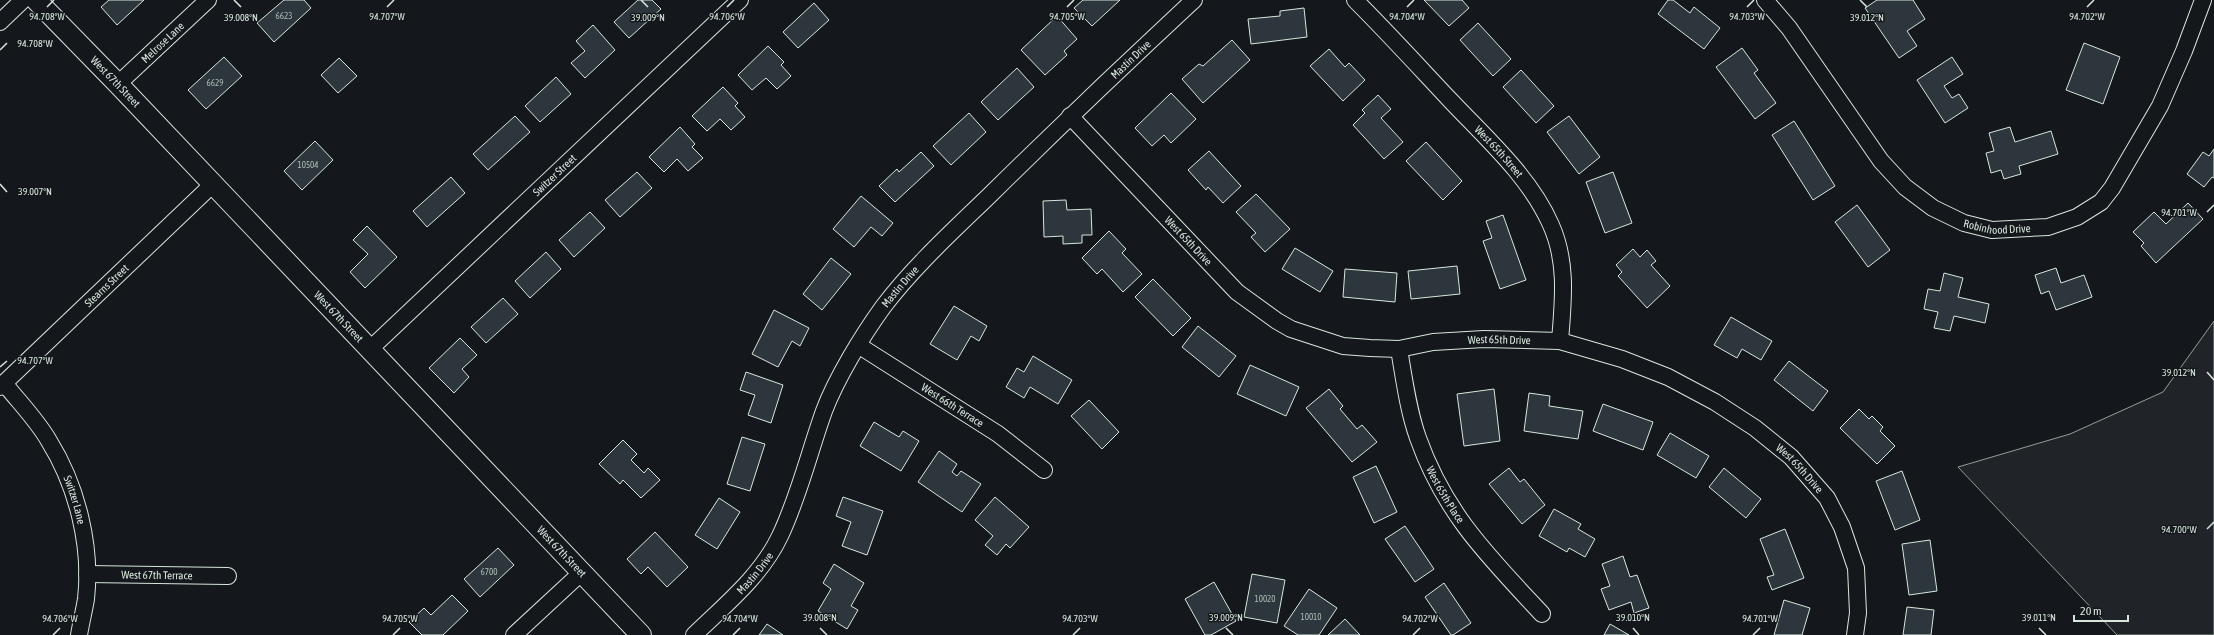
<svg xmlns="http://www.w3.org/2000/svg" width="2214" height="635" font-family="'Asap Condensed',sans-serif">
<rect width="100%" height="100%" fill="#14181c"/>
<path fill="#202428" stroke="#939e99" d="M2214,321v314h-97l-159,-168 112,-33 93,-42z"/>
<path fill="#2c363c" stroke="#d8e6dc" d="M109,0h35l-27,25 -16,-18z
M284,0h20l7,8 -37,34 -17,-19z
M638,0h14l9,9 -32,29 -15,-16z
M1083,0h37l-28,26 -18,-18z
M1424,0h38l7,8 -20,18z
M1668,0h5l17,13 4,-6 26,21 -16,21 -46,-35z
M1877,0h36l12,19 -18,12 10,15 -18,12 -34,-50z
M814,3l15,17 -31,28 -15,-16z
M1304,8l3,29 -56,7 -3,-25 32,-3v-5z
M1057,16l20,23 -13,12 3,4 -22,20 -24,-25z
M1478,23l33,36 -18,17 -33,-36z
M593,25l22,25 -30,28 -14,-15 14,-12 -9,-10z
M1232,40l18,20 -47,43 -21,-24 17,-15 4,2z
M2084,43l36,14 -17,47 -37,-14z
M768,46l16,16 -3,3 10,11 -14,13 -11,-11 -14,12 -14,-15z
M1742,48l16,22 -4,3 22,30 -21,16 -39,-52z
M1329,49l16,18 4,-4 16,17 -22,21 -33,-35z
M224,57l18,19 -36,33 -18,-19z
M1952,57l11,17 -19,12 8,12 7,-4 9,14 -23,15 -28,-43z
M339,58l18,18 -19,17 -17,-18z
M1017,68l17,19 -36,33 -17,-18z
M1521,70l33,36 -18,17 -33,-36z
M556,77l15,17 -31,28 -15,-16z
M723,87l15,16 -3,3 10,11 -14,13 -11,-11 -13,12 -15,-15z
M1171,93l25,26 -25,24 -7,-8 -12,11 -17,-18z
M1378,95l13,14 -10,9 22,24 -19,17 -31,-34 12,-12 -3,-3z
M969,113l17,19 -35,33 -18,-19z
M515,116l15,16 -42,38 -15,-16z
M1569,116l31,41 -21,17 -32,-42z
M1794,121l41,65 -22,14 -41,-65z
M680,127l15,17 -3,3 11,11 -15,13 -11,-12 -13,13 -15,-15z
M2010,127l5,15 36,-11 7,23 -39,12 2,8 -17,5 -3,-9 -10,3 -5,-20 8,-2 -5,-18z
M315,141l18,19 -31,30 -18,-19z
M1426,142l36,39 -19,19 -37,-39z
M2214,149v29l-2,-1 -8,10 -17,-13 16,-22 6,4z
M1209,151l32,35 -18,17 -15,-16 -2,3 -18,-20z
M921,152l13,14 -39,36 -16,-16 18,-17 2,3z
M637,172l15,16 -32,29 -15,-17z
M1613,172l19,51 -27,10 -19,-51z
M451,177l14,16 -38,34 -14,-16z
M1256,194l34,35 -25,23 -14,-15 5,-4 -20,-21z
M861,196l32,27 -11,13 -11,-9 -17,20 -21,-18z
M1066,200l1,10 24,-1 1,26h-10v8l-19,1v-8l-19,1 -1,-36z
M2188,203l15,16 -47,44 -15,-17 3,-3 -11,-11 21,-20 12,12z
M1857,205l33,45 -22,17 -33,-45z
M590,212l15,16 -31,29 -15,-17z
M1503,215l23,65 -26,9 -17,-48 9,-3 -6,-17z
M367,226l30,31 -32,31 -15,-16 18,-18 -15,-14z
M1109,231l17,18 -4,4 20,21 -19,18 -21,-23 -5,5 -15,-16z
M1295,248l38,23 -13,21 -38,-23z
M1633,249l7,8 7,-7 9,11 -5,4 19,21 -23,22 -29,-32 4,-4 -6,-7z
M546,252l15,17 -31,29 -15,-17z
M831,258l20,16 -29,36 -19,-16z
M1457,266l3,28 -49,5 -3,-28z
M2056,268l5,15 23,-8 8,22 -36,13 -7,-19 -8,3 -6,-19z
M1345,269l52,4 -2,29 -52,-5z
M1944,273l19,5 -5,19 31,7 -4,19 -31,-7 -4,15 -16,-3 4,-16 -14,-3 4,-20 12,2z
M1153,279l38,39 -18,18 -38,-39z
M503,298l15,16 -32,29 -15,-16z
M954,306l33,20 -8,15 -8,-5 -14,24 -27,-16z
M774,310l35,18 -9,18 -8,-5 -14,26 -26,-13z
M1731,317l41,24 -11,19 -19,-11 -5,9 -23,-13z
M1198,326l38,30 -17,21 -37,-30z
M460,338l17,17 -15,14 7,8 -15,16 -25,-25z
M1033,356l39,24 -14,24 -28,-17 -6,11 -18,-11 11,-19 7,4z
M1789,361l39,30 -15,20 -39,-31z
M1250,365l49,22 -13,29 -49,-22z
M746,372l37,13 -12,38 -23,-8 7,-20 -15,-5z
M1329,389l14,17 -3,3 17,20 5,-4 15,17 -25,20 -46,-54z
M1494,389l6,52 -36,5 -7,-52z
M1529,393l21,3 -1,10 34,5 -5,28 -54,-8z
M1089,400l30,32 -17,17 -31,-33z
M1603,404l50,18 -10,28 -50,-19z
M1859,409l10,10 3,-3 11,11 -3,4 15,15 -18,18 -37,-36z
M874,422l25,15 4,-6 16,10 -18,30 -41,-25z
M1670,433l39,23 -13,22 -39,-23z
M742,437l23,7 -15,47 -23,-7z
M623,440l14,14 -6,6 13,13 4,-5 12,12 -19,18 -18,-18 -3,4 -21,-20z
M939,451l18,13 -5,8 5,4 4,-5 20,13 -19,28 -44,-30z
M1376,466l21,46 -23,11 -21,-46z
M1509,468l11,14 4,-3 21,26 -23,19 -33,-40z
M1724,468l37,31 -15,19 -37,-31z
M1902,471l18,49 -25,10 -19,-49z
M843,497l40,14 -16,44 -25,-9 9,-24 -15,-6z
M995,497l34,30 -19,21 -4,-4 -9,11 -12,-10 8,-9 -18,-16z
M719,498l21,14 -23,37 -22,-14z
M1554,509l27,15 -3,5 17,10 -10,18 -16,-9 -2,4 -28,-16z
M1405,526l29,43 -19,13 -30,-43z
M1785,529l19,49 -32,12 -5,-13 7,-2 -14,-36z
M655,532l33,35 -21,20 -19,-20 -7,7 -14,-15z
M1930,540l7,51 -28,4 -7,-51z
M498,548l16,17 -34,32 -16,-18z
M1623,556l7,21 7,-2 12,33 -15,5 -3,-11 -22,8 -8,-21 9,-3 -8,-22z
M834,564l30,19 -13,23 7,4 -11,19 -29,-18 13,-22 -8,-6z
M1252,574l33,6 -8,43 -33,-6z
M1214,582l22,39 -25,14h-6l-20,-36z
M1444,583l27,40 -18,12h-2l-26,-38z
M1309,589l28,19 -18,27h-21l-14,-9z
M452,595l16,16 -25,24h-21l-13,-13 15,-14 7,7z
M1784,600l26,8 -8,27h-28z
M1907,607l27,3 -3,25h-28z
M1345,619l15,16h-32z
M767,624l16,11h-24z
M1610,624l19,11h-25z"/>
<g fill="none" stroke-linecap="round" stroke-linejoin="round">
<g stroke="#d8e6dc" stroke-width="18">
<g id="minor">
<path id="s1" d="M1355,0c33,33 64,67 96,101 36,38 79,76 100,124 17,38 12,77 9,116"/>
<path id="s2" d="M1765,0l24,28 92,133 24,26 28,21 31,15 28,7 56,-3 29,-10 24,-15 11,-14 48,-82 24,-55 19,-51"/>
<path d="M0,22l23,-22"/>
<path id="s3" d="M118,84l90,-84"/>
<path id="s4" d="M1070,116l167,176 40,29 14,8 52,17 27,2 29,1 34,-7 51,-3 76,2 62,18 46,18 47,25 40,26 36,29 36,41 15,29 14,41 2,45 -3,22"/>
<path id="s5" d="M858,345l140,89 46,36"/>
<path id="s6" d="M1399,349c5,29 9,61 19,89 27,76 71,119 124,176"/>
<path id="s7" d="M369,350l371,-350"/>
<path id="s8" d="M4,383c15,19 33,37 45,58 28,45 43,105 37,158 -2,12 -5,24 -7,36"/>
<path id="s9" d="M0,387l212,-202"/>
<path id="s10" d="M87,574l141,2"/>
<path d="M514,635l67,-62"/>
<path id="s11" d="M694,635c31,-30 67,-59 86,-99 19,-40 29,-83 44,-125 12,-32 38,-75 59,-104 31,-41 71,-77 108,-113 67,-66 134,-130 203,-194"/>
</g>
</g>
<g stroke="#d8e6dc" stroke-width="22">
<g id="tertiary">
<path id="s12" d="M36,0l82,84 523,551"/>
</g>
</g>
<use href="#minor" stroke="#14181c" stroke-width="16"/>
<use href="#tertiary" stroke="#14181c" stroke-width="20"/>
</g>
<path fill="none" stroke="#d8e6dc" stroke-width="1.5" d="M234,0l7,7M641,0l7,7M1860,0l7,7M47,7l7,-7M387,7l7,-7M727,7l7,-7M1067,7l7,-7M1407,7l7,-7M1747,7l7,-7M2087,7l7,-7M0,50l7,-7M0,184l7,8M2207,212l7,-7M0,367l7,-6M2207,372l7,8M2207,529l7,-7M820,628l7,7M1226,628l7,7M1633,628l6,7M2039,628l7,7M53,635l7,-7M393,635l7,-7M733,635l7,-7M1073,635l7,-7M1413,635l7,-7M1753,635l7,-7"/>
<g text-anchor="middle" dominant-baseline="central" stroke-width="3" stroke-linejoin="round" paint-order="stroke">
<g font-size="9" fill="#adbab4">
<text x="284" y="16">6623</text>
<text x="215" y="83">6629</text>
<text x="308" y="165">10504</text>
<text x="489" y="572">6700</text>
<text x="1265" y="599">10020</text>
<text x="1311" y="617">10010</text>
</g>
<g font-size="11" fill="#d8e6dc" stroke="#14181c">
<text stroke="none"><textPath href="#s3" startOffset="61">Melrose Lane</textPath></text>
<text stroke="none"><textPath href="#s11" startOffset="735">Mastin Drive</textPath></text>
<text stroke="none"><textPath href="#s12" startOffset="114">West 67th Street</textPath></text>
<text stroke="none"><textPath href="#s1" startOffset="209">West 65th Street</textPath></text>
<text stroke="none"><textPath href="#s7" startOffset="255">Switzer Street</textPath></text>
<text stroke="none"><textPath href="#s2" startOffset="337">Robinhood Drive</textPath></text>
<text stroke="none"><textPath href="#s4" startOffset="172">West 65th Drive</textPath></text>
<text stroke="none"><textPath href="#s9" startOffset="147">Stearns Street</textPath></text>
<text stroke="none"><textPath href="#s11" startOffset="411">Mastin Drive</textPath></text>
<text stroke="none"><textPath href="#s12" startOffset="438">West 67th Street</textPath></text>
<text stroke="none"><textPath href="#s4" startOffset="520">West 65th Drive</textPath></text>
<text stroke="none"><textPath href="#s5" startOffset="112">West 66th Terrace</textPath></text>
<text stroke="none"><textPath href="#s4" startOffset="856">West 65th Drive</textPath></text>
<text stroke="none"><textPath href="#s6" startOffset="154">West 65th Place</textPath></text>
<text stroke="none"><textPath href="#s8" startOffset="138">Switzer Lane</textPath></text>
<text stroke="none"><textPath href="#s12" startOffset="762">West 67th Street</textPath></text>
<text stroke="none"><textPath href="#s11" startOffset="87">Mastin Drive</textPath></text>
<text stroke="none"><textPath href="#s10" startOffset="70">West 67th Terrace</textPath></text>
</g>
</g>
<g font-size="10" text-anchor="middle" fill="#d8e6dc" stroke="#14181c" stroke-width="3" stroke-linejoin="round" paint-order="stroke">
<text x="47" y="20">94.708°W</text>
<text x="387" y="20">94.707°W</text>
<text x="727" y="20">94.706°W</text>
<text x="1067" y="20">94.705°W</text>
<text x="1407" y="20">94.704°W</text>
<text x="1747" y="20">94.703°W</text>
<text x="2087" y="20">94.702°W</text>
<text x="241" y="21">39.008°N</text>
<text x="1867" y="21">39.012°N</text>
<text x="648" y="21">39.009°N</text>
<text x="35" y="47">94.708°W</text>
<text x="35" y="195">39.007°N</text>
<text x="2179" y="216">94.701°W</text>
<text x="35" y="364">94.707°W</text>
<text x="2179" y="376">39.012°N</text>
<text x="2179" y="533">94.700°W</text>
<text x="820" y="621">39.008°N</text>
<text x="1226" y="621">39.009°N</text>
<text x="1633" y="621">39.010°N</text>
<text x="2039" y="621">39.011°N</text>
<text x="60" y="622">94.706°W</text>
<text x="400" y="622">94.705°W</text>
<text x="740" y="622">94.704°W</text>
<text x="1080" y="622">94.703°W</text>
<text x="1420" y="622">94.702°W</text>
<text x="1760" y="622">94.701°W</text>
</g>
<path d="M2074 615v6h54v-6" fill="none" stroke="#d8e6dc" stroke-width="2"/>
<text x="2080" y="615" font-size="12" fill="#d8e6dc" stroke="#14181c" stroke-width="3" paint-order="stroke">20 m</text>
</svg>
